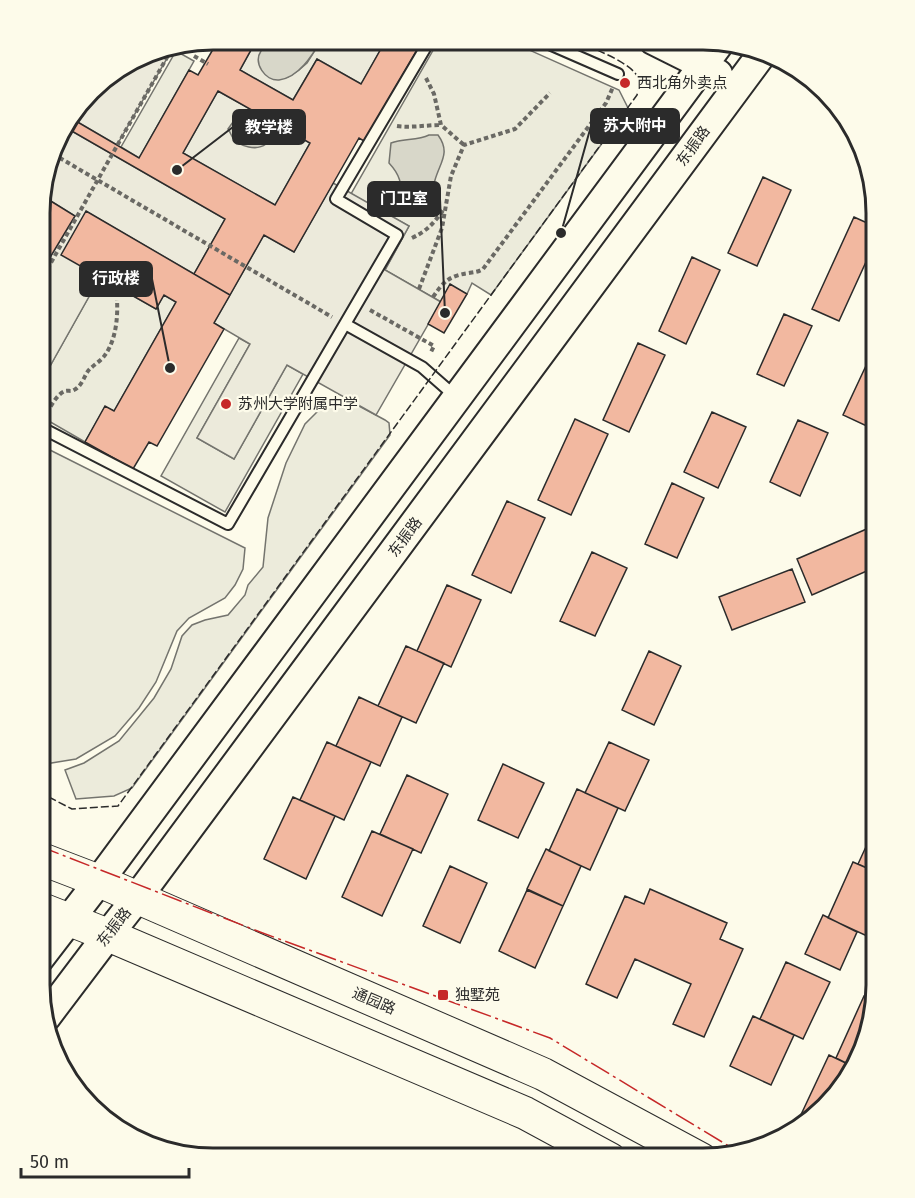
<svg xmlns="http://www.w3.org/2000/svg" width="915" height="1198" font-family="'Fira Sans','Noto Sans SC',sans-serif">
<rect width="100%" height="100%" fill="#fdfbea"/>
<path fill="#ecebdb" stroke="#74746e" stroke-width="1.5" d="M439,40h68l112,50 9,18 -137,187 -19,-12 -5,11 -17,-9 -9,17 -56,-32 24,-44 -58,-32z
M176,51l18,10 -55,97 -18,-11z
M100,277l56,32 8,-14 12,7 -62,109 -9,-4 -20,35 -45,-26v-32z
M239,338l11,6 -53,94 37,21 53,-94 16,9 -78,138 -64,-36z
M346,399l39,21 4,3 1,12 -258,353 -18,8 -38,3 -11,-29 19,-7 35,-22 35,-43 17,-29 11,-33 10,-11 13,-5 23,-5 17,-20 3,-10 15,-18 5,-49 18,-55 19,-39 17,-17 12,-6z
M40,445l205,103 -2,21 -8,16 -10,13 -36,20 -12,13 -21,51 -17,26 -24,28 -39,23 -37,6z"/>
<path fill="#eceadb" stroke="#74746e" stroke-width="1.5" fill-rule="evenodd" d="M257,39h18l-9,5 22,33 11,-7 8,-7 15,-24 64,1 -25,44 -44,-25 -24,41 -53,-30z
M157,48l12,7 -52,90 -48,-28 29,-35z
M218,91l92,52 -35,62 -92,-52zM249,124l23,11 -16,12z
M63,126l162,93 -31,55 -107,-62 13,65 -60,107v-110l35,-58 -34,-21v-5z
M333,183l76,43 -24,44 56,32 -65,113 -89,-50 -53,94 -37,-21 53,-94 -36,-21 50,-88 30,17z"/>
<path fill="#d8d7c9" stroke="#74746e" stroke-width="1.5" d="M275,39h47c-9,15 -23,39 -43,41 -14,1 -26,-17 -18,-29 3,-6 9,-9 14,-12z
M233,122c14,-1 26,7 39,13 -1,3 -3,6 -6,9 -9,7 -26,3 -33,-6 -1,-1 -4,-8 -5,-9z
M429,135h9c13,18 2,27 -3,45 -2,7 -2,16 -8,22 -3,4 -7,4 -11,8l-14,-7c-1,-18 0,-26 -13,-40l2,-20c12,-5 26,-2 38,-8z"/>
<path fill="#f2b8a0" stroke="#2b2b2b" stroke-width="1.5" fill-rule="evenodd" d="M219,39h38l-17,31 53,30 24,-41 44,25 25,-44h37l-59,101 -5,-3 -65,114 -30,-17 -34,60 -36,-21 31,-55 -162,-93 6,-9 70,41 50,-88 9,5zM218,91l92,52 -35,62 -92,-52z
M763,177l28,13 -34,76 -29,-13z
M41,195l34,21 -35,58z
M86,211l144,84 -16,28 10,6 -67,117 -8,-4 -16,27 -48,-27 20,-36 9,5 62,-109 -12,-7 -8,14 -95,-54z
M854,217l22,10v13l-37,81 -27,-12z
M692,257l28,13 -34,74 -27,-13z
M450,284l17,10 -23,39 -16,-9z
M784,314l28,12 -28,60 -27,-12z
M638,343l27,12 -36,77 -26,-12z
M871,355l5,3v60l-5,10 -28,-13z
M712,412l34,15 -28,61 -34,-16z
M575,419l33,15 -37,81 -33,-15z
M798,420l30,13 -28,63 -30,-14z
M672,483l32,15 -27,60 -32,-14z
M507,501l38,17 -34,75 -39,-18z
M876,525v42l-64,28 -15,-36z
M592,552l35,16 -32,68 -35,-15z
M792,569l13,33 -73,28 -13,-33z
M447,585l34,15 -30,67 -34,-16z
M406,646l38,17 -28,60 -38,-17z
M649,651l32,15 -27,59 -32,-15z
M359,697l43,20 -22,49 -44,-20z
M327,742l44,20 -27,58 -44,-20z
M609,742l40,18 -24,51 -40,-18z
M503,764l41,19 -26,55 -40,-18z
M407,775l41,19 -27,59 -41,-19z
M577,789l41,19 -28,62 -41,-19z
M293,797l42,19 -29,63 -42,-20z
M876,825v47l-18,-8z
M372,831l41,18 -31,67 -40,-19z
M546,849l35,17 -18,40 -36,-17z
M853,862l23,10v44l-9,20 -39,-18z
M450,866l37,17 -27,60 -37,-17z
M650,889l77,34 -7,16 23,10 -39,88 -31,-13 18,-40 -56,-25 -18,39 -31,-14 39,-88 19,8z
M527,890l36,16 -28,62 -36,-17z
M823,915l34,17 -17,38 -35,-16z
M786,962l44,20 -27,57 -43,-20z
M864,996l10,5 -22,65 -16,-8z
M753,1016l41,19 -23,50 -41,-19z
M829,1055l23,11 -5,16 -46,40 -3,-1z"/>
<g fill="none" stroke-linecap="round" stroke-linejoin="round">
<g stroke="#2b2b2b" stroke-width="14">
<path id="lane" d="M540,40l78,34
M345,324l77,43 33,29
M40,427l188,97 169,-289 -61,-36 94,-159"/>
</g>
<g stroke="#2b2b2b" stroke-width="32">
<path id="secondary" d="M653,40l50,25 15,9
M39,959l60,-78 622,-840
M46,1017l62,-82 29,-37 624,-843"/>
</g>
<g stroke="#2b2b2b" stroke-width="34">
<path id="primary" d="M39,858l60,23 444,193 158,85
M39,908l69,27 417,178 85,46"/>
</g>
<path stroke="#6a6964" stroke-width="4" stroke-dasharray="4.5 3" stroke-linecap="butt" d="M194,56l14,8
M426,78l8,16 7,31 23,20
M397,126c14,2 29,-1 44,-1
M53,154l279,163
M412,238c16,-8 21,-14 32,-29
M40,282l134,-237
M419,289l23,-61 9,-52 13,-31 51,-16 35,-36
M433,297c11,-16 16,-21 36,-24 6,-1 9,-1 14,-4l123,-166 7,-16
M370,310l64,36 -4,8
M47,413c4,-7 10,-19 18,-22 3,-1 6,1 9,-1 7,-3 10,-13 14,-19 5,-6 13,-10 17,-16 11,-15 13,-38 12,-55"/>
<use href="#lane" stroke="#fdfbea" stroke-width="10"/>
<use href="#secondary" stroke="#fdfbea" stroke-width="28"/>
<use href="#primary" stroke="#fdfbea" stroke-width="32"/>
<path stroke="#2b2b2b" stroke-width="1.5" stroke-dasharray="8 3" stroke-linecap="butt" d="M39,792l33,17 46,-3 519,-711c1,-4 3,-11 2,-15 -4,-17 -50,-33 -66,-40"/>
<path stroke="#c62828" stroke-width="1.5" stroke-dasharray="21 4.5 3 4.5" stroke-linecap="butt" d="M39,846l221,86 290,106 187,113"/>
</g>
<g fill="#c62828" stroke="#fdfbea" stroke-width="2">
<circle cx="625" cy="83" r="6"/>
<circle cx="226" cy="404" r="6"/>
<rect x="437" y="989" width="12" height="12" rx="3"/>
</g>
<g text-anchor="middle" dominant-baseline="central" stroke-width="4.5" stroke-linejoin="round" paint-order="stroke">
<g font-size="15" fill="#2b2b2b" stroke="#fdfbea" text-anchor="start">
<text x="637" y="83">西北角外卖点</text>
<text x="238" y="404">苏州大学附属中学</text>
<text x="455" y="995">独墅苑</text>
</g>
<g font-size="15" fill="#2b2b2b" stroke="#fdfbea">
<text transform="translate(693 146) rotate(-54)">东振路</text>
<text transform="translate(405 537) rotate(-53)">东振路</text>
<text transform="translate(114 927) rotate(-52)">东振路</text>
<text transform="translate(374 1001) rotate(23)">通园路</text>
</g>
</g>
<path d="M0 0H915V1198H0ZM213 50H703A163 163 0 0 1 866 213V985A163 163 0 0 1 703 1148H213A163 163 0 0 1 50 985V213A163 163 0 0 1 213 50Z" fill="#fdfbea" fill-rule="evenodd"/>
<path fill="none" stroke="#2b2b2b" stroke-width="3" d="M213 50H703A163 163 0 0 1 866 213V985A163 163 0 0 1 703 1148H213A163 163 0 0 1 50 985V213A163 163 0 0 1 213 50Z"/>
<path fill="none" stroke="#2b2b2b" stroke-width="2" d="M561 233L591 126M177 170L233 127M445 313L440 199M170 368L152 279"/>
<g fill="#2b2b2b" stroke="#fdfbea" stroke-width="2">
<circle cx="561" cy="233" r="6"/>
<circle cx="177" cy="170" r="6"/>
<circle cx="445" cy="313" r="6"/>
<circle cx="170" cy="368" r="6"/>
</g>
<g fill="#2b2b2b" stroke="#2b2b2b" stroke-width="2">
<rect x="591" y="109" width="88" height="34" rx="6"/>
<rect x="233" y="110" width="72" height="34" rx="6"/>
<rect x="368" y="182" width="72" height="34" rx="6"/>
<rect x="80" y="262" width="72" height="34" rx="6"/>
</g>
<g font-size="16" text-anchor="middle" font-weight="bold" fill="#fff">
<text x="635" y="131">苏大附中</text>
<text x="269" y="133">教学楼</text>
<text x="404" y="204">门卫室</text>
<text x="116" y="284">行政楼</text>
</g>
<path d="M21 1168v9h168v-9" fill="none" stroke="#2b2b2b" stroke-width="3"/>
<text x="30" y="1168" font-size="18" fill="#2b2b2b" stroke="#fdfbea" stroke-width="4.5" paint-order="stroke">50 m</text>
</svg>
